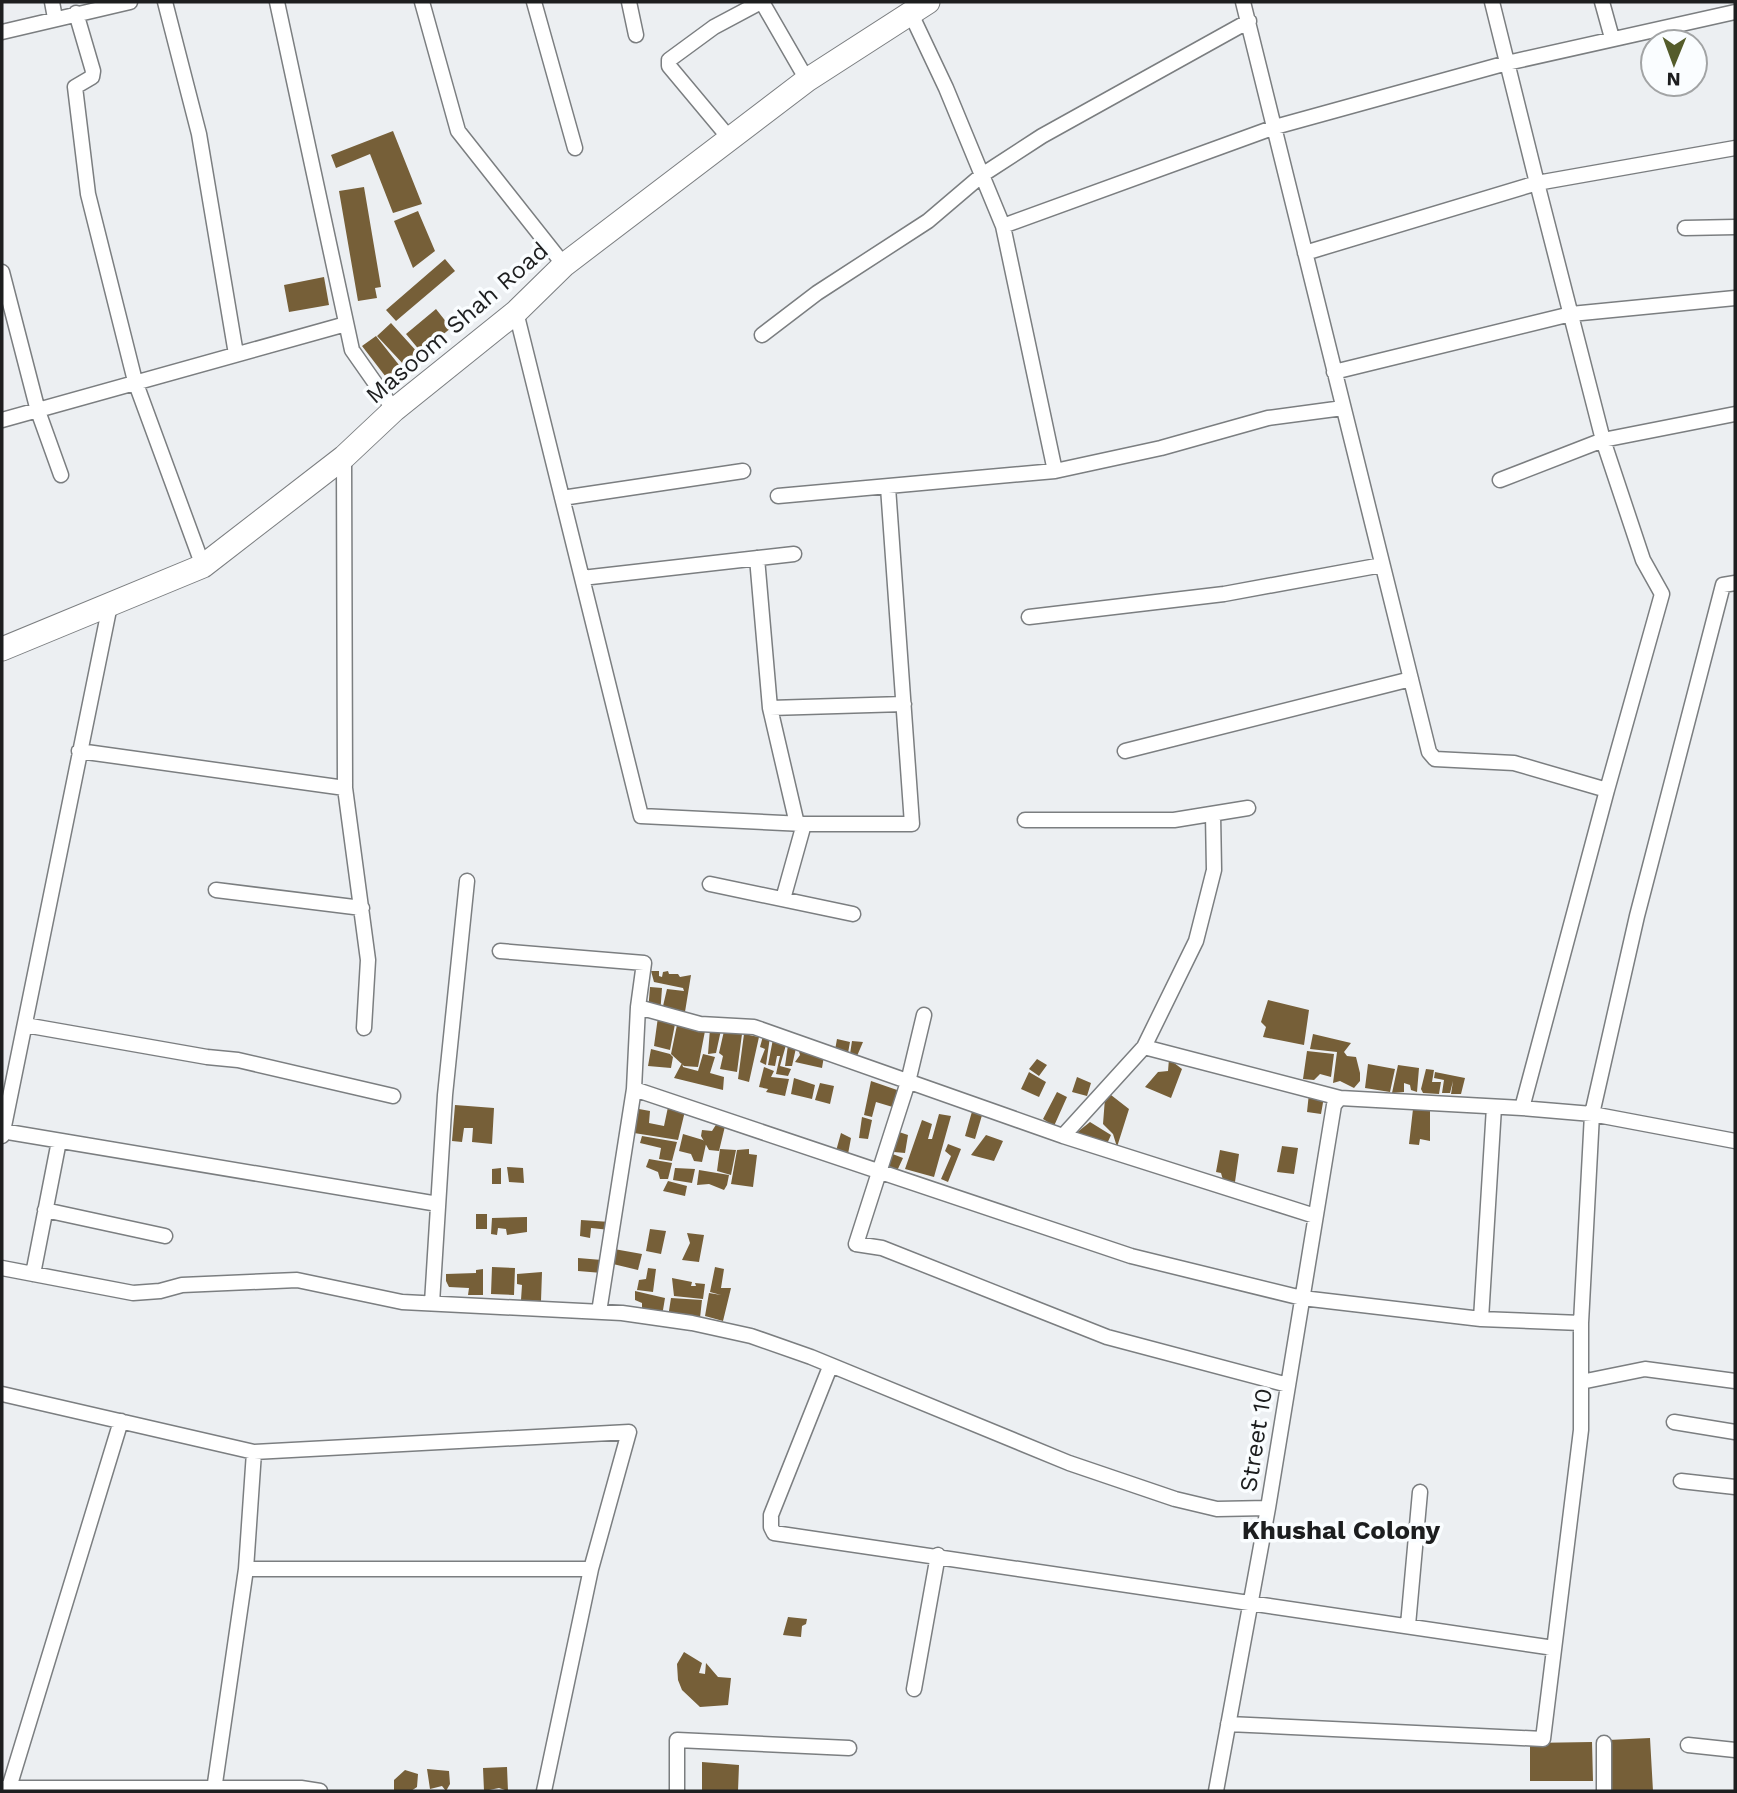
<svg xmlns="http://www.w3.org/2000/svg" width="1737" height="1793" font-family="'Work Sans',sans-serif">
<rect width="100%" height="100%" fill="#eceff2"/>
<path fill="#765f38" d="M393,131l29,73 -29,9 -23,-59 -34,14 -5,-13z
M364,187l17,100 -6,1 2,10 -19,3 -19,-110z
M418,211l17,40 -22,17 -19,-47z
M445,259l10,12 -59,50 -10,-11z
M324,277l5,28 -40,7 -5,-27z
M436,309l15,19 -30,24 -15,-18z
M391,323l28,31 -14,12 -28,-30z
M376,336l27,34 -14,11 -27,-35z
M651,971h8v5l3,1 1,-5 5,-1 1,3h9l2,3 11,-2 -7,43 -20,-2 -1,-10 4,-17 17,2 -1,-3 -29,-6z
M650,987l12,1 -2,27 -12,-3z
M1268,1000l41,10 -5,35 -41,-8 3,-10 -5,-5z
M658,1017l18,2 -6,31 -16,-4z
M677,1025l28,6 -7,36 -14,-1 -13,-12z
M710,1029l11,1 -5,23 -8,1z
M724,1031l18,3 -5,38 -17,-3 3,-13 -4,-3z
M744,1034l15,3 -10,45 -11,-3z
M1313,1034l38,9 -7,9 3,4 9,1 4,16v8l-6,7 -14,-7 -7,2 4,-31 -27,-3z
M763,1036l7,1 -4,28 -6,-3 5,-13 -5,-2z
M773,1039l13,6 -6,21 11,3 -3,7 -12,-2 4,-18h-3l-2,10 -7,-1z
M837,1039l13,3 -2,11 -13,-3z
M852,1041l11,1 -6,14 -7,-2z
M788,1045l8,3 -4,18h-7z
M798,1048l26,8 -2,12 -27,-6 5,-7z
M651,1049l19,5 3,3 -2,11 -23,-2z
M1307,1051l27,3 -3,23 -11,-3 -6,6 -11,-1z
M703,1054l12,3 -5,16 14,4 -1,13 -49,-12 8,-15 1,4 15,4z
M1037,1059l10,6 -8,11 -10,-7z
M1169,1059l13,10 -11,29 -26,-11 13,-15 10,-1z
M1368,1064l27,5 -5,23 -25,-4z
M1398,1065l21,3 -2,24 -6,-2 -1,-5 -6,-2v9l-12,1z
M764,1067l10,4 -3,6 18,2 -4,17 -19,-4 2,-3 -9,-2z
M1426,1069l8,1 -2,12h9l-2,12 -16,-1 -2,-4z
M1029,1072l17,10 -7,15 -18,-8z
M1435,1072l30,6 -4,16h-10l2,-13 -3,12h-8l2,-13 -10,-2z
M1077,1077l14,6 -4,13 -15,-4z
M794,1078l21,7 -3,14 -21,-5z
M871,1081l29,10 -4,17 -20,-6 -4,15 -8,-2z
M820,1083l14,3 -4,18 -15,-4z
M1057,1092l10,5 -13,29 -11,-7z
M1309,1093l15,4 -3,17 -14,-2z
M1111,1095l18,14 -12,38 -4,-13 -10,-10 2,-26z
M975,1101l10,4 -10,34 -10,-3z
M455,1105l39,3 -2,36 -20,-2 1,-14h-9l-2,14 -10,-1z
M668,1107l17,4 -7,29 -44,-7 5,-24 11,2 -1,12 15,3z
M1413,1109l17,1v31l-10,-2 -1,6 -10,-1z
M939,1114l12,2 -17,61 -29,-8 17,-49 10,4 -4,15h4z
M862,1117l10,3 -4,19 -9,-1z
M719,1120l7,2 -7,29 -10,-1 -8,-14 1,-6 10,1z
M1090,1122l21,13 -5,11 -31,-12z
M896,1131l12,4 -3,18 -11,-1 -3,-5z
M841,1133l10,5 -3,16 -12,-3z
M683,1134l20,6 3,4 -4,18 -8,-1 -3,-7 -12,-3z
M986,1135l17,6 -9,20 -23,-6z
M642,1136l35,6 -5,19 -13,-2 2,-11 -21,-5z
M948,1144l13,5 -13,33 -7,-3 10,-23 -6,-5z
M1282,1146l16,2 -4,26 -17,-2z
M720,1149l16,1 -5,25 -14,-4z
M749,1149v5l8,1 -4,32 -22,-3 6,-34z
M1220,1150l19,4 -4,28 -12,-2 -2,-7 -5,-1z
M890,1153l13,5 -6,13 -14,-2z
M649,1159l23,4 -4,16h-8l-2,-7 -12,-5z
M507,1167l16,1 1,15 -15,-1z
M501,1168v16h-9v-15z
M675,1168l20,1 -3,14 -19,-3z
M699,1170l30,5 -2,10 -3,5 -15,-6 -12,1z
M668,1181l19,5 -2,10 -22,-5z
M476,1214h11v15h-11z
M527,1217v15l-20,3 -1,-6 -8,-1 -1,7 -6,-1 1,-16z
M581,1220l29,2v8l-19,-2 -1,10 -10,-2z
M650,1229l16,2 -5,23 -15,-3z
M687,1233l17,2 -5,27 -17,-2 8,-17z
M614,1249l28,5 -4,16 -25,-6z
M578,1258l24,2v13l-24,-2z
M492,1267l23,1 -1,27 -23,-1z
M715,1267l9,2 -3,19h10l-8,33 -18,-5 4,-23 12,2 -11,-3z
M648,1268l8,1 -3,23 -16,-2 2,-10 7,-1z
M483,1269v26h-15l1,-7 -20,-1 -3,-6v-7l30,-1v-3z
M542,1272l-1,29 -20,-1 1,-15 -5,-1v-10z
M672,1278l20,4 -1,4h5l-1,-3 10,1 -2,15 -29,-3z
M635,1291l30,7 -3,18 -20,-4v-9l-7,-3z
M671,1298l31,2 -2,18 -32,-1z
M788,1617l19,2 -1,5 -4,2 -1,11 -18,-2z
M684,1652l18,11 -3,10 6,1 1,-11 12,14 13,1 -3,27 -28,2 -18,-17 -4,-10 -1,-16z
M1650,1738l3,53h-43l-2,-51z
M1592,1742l1,39h-63v-38z
M702,1762l37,3 -1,26h-36z
M507,1767l1,24 -9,-3 -15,3 -1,-23z
M427,1769l22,2 1,13 -4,7 -4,-5 -12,3z
M405,1770l13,4 -1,13 -6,4 -17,-1v-10z"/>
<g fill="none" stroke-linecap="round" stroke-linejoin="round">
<g stroke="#7b7e80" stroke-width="17">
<path id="street" d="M52,2l3,16
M165,2l34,132 37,220
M277,2l75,348 42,60
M422,2l36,129 106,134
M534,2l41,146
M629,2l7,33
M762,2l45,78
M1243,2l186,750 6,7 79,4 93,27 -85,318 70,6 143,27
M1492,2l45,181 198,-35
M1602,2l10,36
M76,13l17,58 -1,6 -17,10 13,107 47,187 68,185
M911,14l35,74 57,138 272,-99 232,-64 228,-51
M2,32l128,-30
M730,139l-61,-73v-6l45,-33 47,-25
M1685,228l50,-1
M1305,253l232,-70 66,257 40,120 19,34 -55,196
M2,272l36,139 23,64
M516,312l125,504 163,8h108l-24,-337
M762,335l55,-42 111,-72 54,-46 60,-39 207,-115
M1334,372l237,-58 164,-16
M2,420l344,-96
M344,457l1,331 23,172 -4,68
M1055,471l106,-23 107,-30 75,-10
M1500,480l103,-40 132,-26
M778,496l277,-25 -52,-245
M562,498l181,-27
M757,558l13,150 27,116
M582,578l212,-24
M1029,617l195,-23 158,-29
M770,708l134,-4
M79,751l266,37
M1125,751l286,-72
M1025,820h149l74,-12
M710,884l143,30
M216,890l146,18
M783,899l21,-75
M500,951l144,12 -6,44 62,17 54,3 309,109 81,-89 52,-106 18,-71 -1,-56
M638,1007l-4,82 497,167 171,42 179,21 13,-212
M924,1015l-16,67 -52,162 26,4 225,89 181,48
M25,1025l182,32 31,3 155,36
M1144,1047l196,51 182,10
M2,1131l436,73
M2,1136l108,-531
M1063,1136l252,80
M45,1210l120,26
M2,1268l131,25 27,-2 22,-6 115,-5 105,22 220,11 70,10 59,13 60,21 258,106 106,36 42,10 51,-1
M33,1274l26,-133
M432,1303l13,-208 22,-214
M599,1312l35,-223
M1481,1319l100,4
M830,1367l-59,148v12l3,6 780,115
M1581,1382l64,-13 90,12
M2,1394l252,58 375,-20 -38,137 -47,222
M1674,1422l61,10
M1681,1481l54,6
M246,1569h345
M1408,1625l12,-133
M914,1689l24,-134
M1228,1724l315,15 38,-309v-107l11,-209 45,-198 86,-331 12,-2
M1688,1745l47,5
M3,1788h298l19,3
M214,1790l32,-221 8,-117
M8,1791l113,-370
M677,1791v-51l172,8
M1216,1791l52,-283 66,-403 6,-7
M1604,1791v-48"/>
</g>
<g stroke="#7b7e80" stroke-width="25">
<path id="primary" d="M2,649l201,-83 141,-109 50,-47 122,-98 48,-47 243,-185 121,-78"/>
</g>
<use href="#street" stroke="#fff" stroke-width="14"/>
<use href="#primary" stroke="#fff" stroke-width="23"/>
</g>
<g text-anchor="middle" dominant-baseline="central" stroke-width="7" stroke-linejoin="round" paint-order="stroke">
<g font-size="24" fill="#1d1e1f" stroke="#fafdff">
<text transform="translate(457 323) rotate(-41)">Masoom Shah Road</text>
<text transform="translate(1256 1440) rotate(-81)">Street 10</text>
</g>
<g font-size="26" font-weight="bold" fill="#1d1e1f" stroke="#fafdff">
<text x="1341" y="1530">Khushal Colony</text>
</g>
</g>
<rect width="1737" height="1793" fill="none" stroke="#1d1e1f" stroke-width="7"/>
<g transform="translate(1674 63) rotate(181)"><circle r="33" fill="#fafdff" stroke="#a2a4a5" stroke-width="2"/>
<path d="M0-5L12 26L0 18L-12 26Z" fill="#545c2b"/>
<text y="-10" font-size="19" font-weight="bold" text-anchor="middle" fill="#1d1e1f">N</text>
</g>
</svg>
